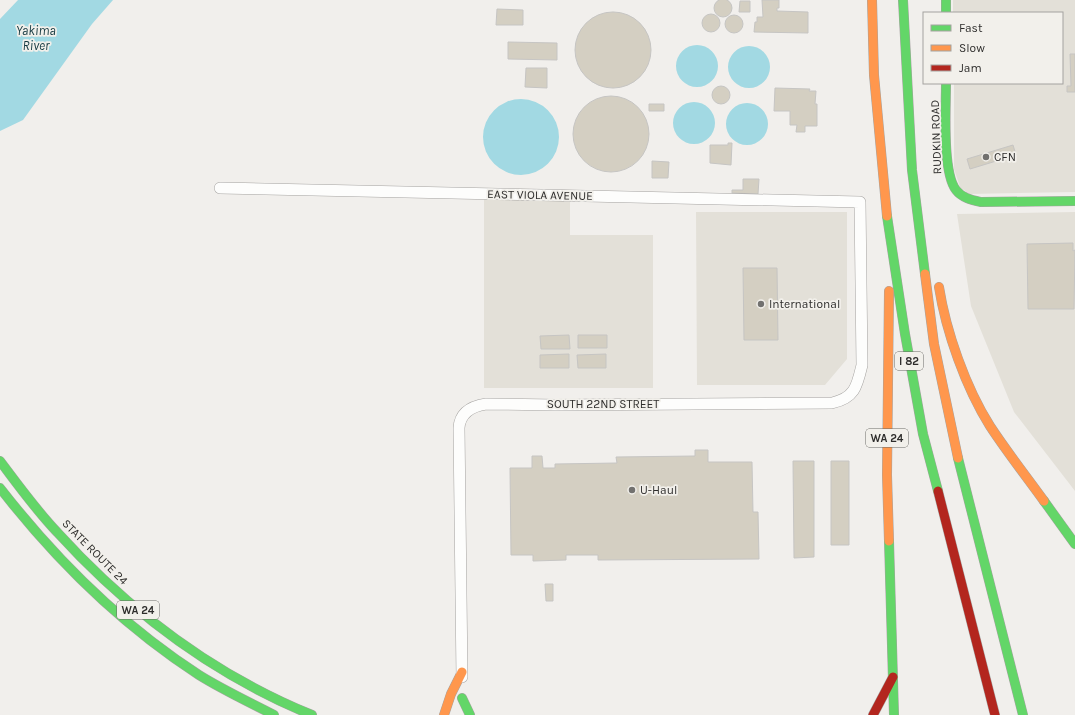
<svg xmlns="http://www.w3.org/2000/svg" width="1075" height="715" font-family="Karla,sans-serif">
<rect width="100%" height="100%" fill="#f1efec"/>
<path fill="#e3e0d8" d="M953,0h122v192l-106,2 -9,-7 -6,-18v-86h108v-70h-109z
M570,190v45h83v153h-169v-197z
M696,212h151v147l-22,26h-128z
M1075,212v279l-61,-79 -43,-106 -14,-92z"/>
<path fill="#a2d9e3" d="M18,0h95l-21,24 -69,96 -23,11v-112z
M676 66a21 21 0 1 1 42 0a21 21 0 1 1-42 0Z
M728 67a21 21 0 1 1 42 0a21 21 0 1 1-42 0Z
M483 137a38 38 0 1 1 76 0a38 38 0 1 1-76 0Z
M673 123a21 21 0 1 1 42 0a21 21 0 1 1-42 0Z
M726 124a21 21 0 1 1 42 0a21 21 0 1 1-42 0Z"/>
<path fill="#d4cfc2" stroke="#c6c5c3" d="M714 8a9 9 0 1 1 18 0a9 9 0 1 1-18 0Z
M762,0h17v8h-2v3l31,1v21l-54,-1 1,-10h2v-5h6z
M740,1h10v11h-11z
M497,9l26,1v15h-27z
M575 50a38 38 0 1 1 76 0a38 38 0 1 1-76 0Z
M702 23a9 9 0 1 1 18 0a9 9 0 1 1-18 0Z
M725 24a9 9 0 1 1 18 0a9 9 0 1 1-18 0Z
M508,42l49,1v17l-49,-1z
M1070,54h5v38h-8v-6h4z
M526,68h21v20l-22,-1z
M712 95a9 9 0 1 1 18 0a9 9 0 1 1-18 0Z
M775,88l35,1 -1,2h7l-1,13h2v22h-12v6h-9l1,-7h-7v-14h-16z
M573 134a38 38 0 1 1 76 0a38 38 0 1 1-76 0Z
M649,104h15v7h-15z
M728,143h4l-1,22 -21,-2v-18h18z
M1013,145l3,10 -46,14 -3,-10z
M652,161l17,1 -1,16h-16z
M743,179h16l-1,15 -26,-1v-3h11z
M1073,243v8l2,-1 -1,59h-46l-1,-65z
M743,268h34l1,72h-34z
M569,335l1,14h-29l-1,-13z
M578,335h29v13h-29z
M569,354v14h-29v-13z
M606,354v14h-28l-1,-13z
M695,450h13v12h44l1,50h5l1,47 -161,1v-5h-32v5l-33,1v-6h-22l-1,-87h22v-12h10l1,12h12v-4l62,-1 -1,-6 79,-1z
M793,461h21v96l-20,1z
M831,461h18v84h-18z
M545,584h8v17h-7z"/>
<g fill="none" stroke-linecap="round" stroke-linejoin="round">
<g stroke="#a5a3a1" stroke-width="12">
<path id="street" d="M220,188l640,14 2,163c-5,21 -7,33 -30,38l-277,2 -69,-1c-13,2 -26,8 -27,24l3,249"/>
</g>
<g stroke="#a5a3a1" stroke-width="10">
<path id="fast" d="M903,0l9,170 13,104
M946,0v13
M946,83c0,24 -4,89 10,107 6,8 16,10 25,12l94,-1
M887,216l18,118 18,100 15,57
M958,458l65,257
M0,461c18,24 36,49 57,71 71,78 157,143 255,183
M0,488c56,72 122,137 199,187 24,15 50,27 75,40
M1044,501l31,43
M889,541l5,174
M462,698l8,17"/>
</g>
<g stroke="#a5a3a1" stroke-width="10">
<path id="slow" d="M872,0l2,75 13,141
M925,274l9,70 24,114
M939,287c7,45 27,101 51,139 17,26 36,50 54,75
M889,541l-2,-66 2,-184
M444,715l7,-21 11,-22"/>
</g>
<g stroke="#a5a3a1" stroke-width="10">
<path id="jam" d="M938,491l57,224
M873,715l20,-38"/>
</g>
<use href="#street" stroke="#fdfdfc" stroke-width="11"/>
<use href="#fast" stroke="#63d668" stroke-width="9"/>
<use href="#slow" stroke="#ff974d" stroke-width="9"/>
<use href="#jam" stroke="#b3261e" stroke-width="9"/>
</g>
<g fill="#72716f" stroke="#f2f0eb" stroke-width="1.5">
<circle cx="986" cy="157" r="4"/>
<circle cx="761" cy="304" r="4"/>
<circle cx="632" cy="490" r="4"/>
</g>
<g text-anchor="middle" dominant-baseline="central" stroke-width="3.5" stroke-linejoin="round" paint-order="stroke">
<g fill="#f2f0eb" stroke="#696865" stroke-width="1">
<rect x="895" y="352" width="28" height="18" rx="3"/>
<rect x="866" y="429" width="42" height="18" rx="3"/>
<rect x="117" y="601" width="42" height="18" rx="3"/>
</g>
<g font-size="11" font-weight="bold" fill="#2e2d2c">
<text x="909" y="361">I 82</text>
<text x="887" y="438">WA 24</text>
<text x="138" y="610">WA 24</text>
</g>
<g font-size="12" fill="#2e2d2c" stroke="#f2f0eb">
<text transform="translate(936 137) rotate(-92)">RUDKIN ROAD</text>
<text transform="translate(540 195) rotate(1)">EAST VIOLA AVENUE</text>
<text x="603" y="404">SOUTH 22ND STREET</text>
<text transform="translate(95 552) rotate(45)">STATE ROUTE 24</text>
</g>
<g font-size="12" fill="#2e2d2c" stroke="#f2f0eb" text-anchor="start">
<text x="994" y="157">CFN</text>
<text x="769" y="304">International</text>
<text x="640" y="490">U-Haul</text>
</g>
<g font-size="13" font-style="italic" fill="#133840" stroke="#f2f0eb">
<text x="36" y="30">Yakima<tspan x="36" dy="15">River</tspan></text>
</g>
</g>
<rect x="923" y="12" width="140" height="72" fill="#f2f0eb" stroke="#a4a29f"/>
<rect x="931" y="25" width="20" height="6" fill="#63d668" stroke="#a4a29f"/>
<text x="959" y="32" font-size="12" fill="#2e2d2c">Fast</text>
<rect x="931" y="45" width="20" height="6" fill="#ff974d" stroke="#a4a29f"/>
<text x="959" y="52" font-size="12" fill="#2e2d2c">Slow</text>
<rect x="931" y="65" width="20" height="6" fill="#b3261e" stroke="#a4a29f"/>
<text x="959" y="72" font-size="12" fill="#2e2d2c">Jam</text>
</svg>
